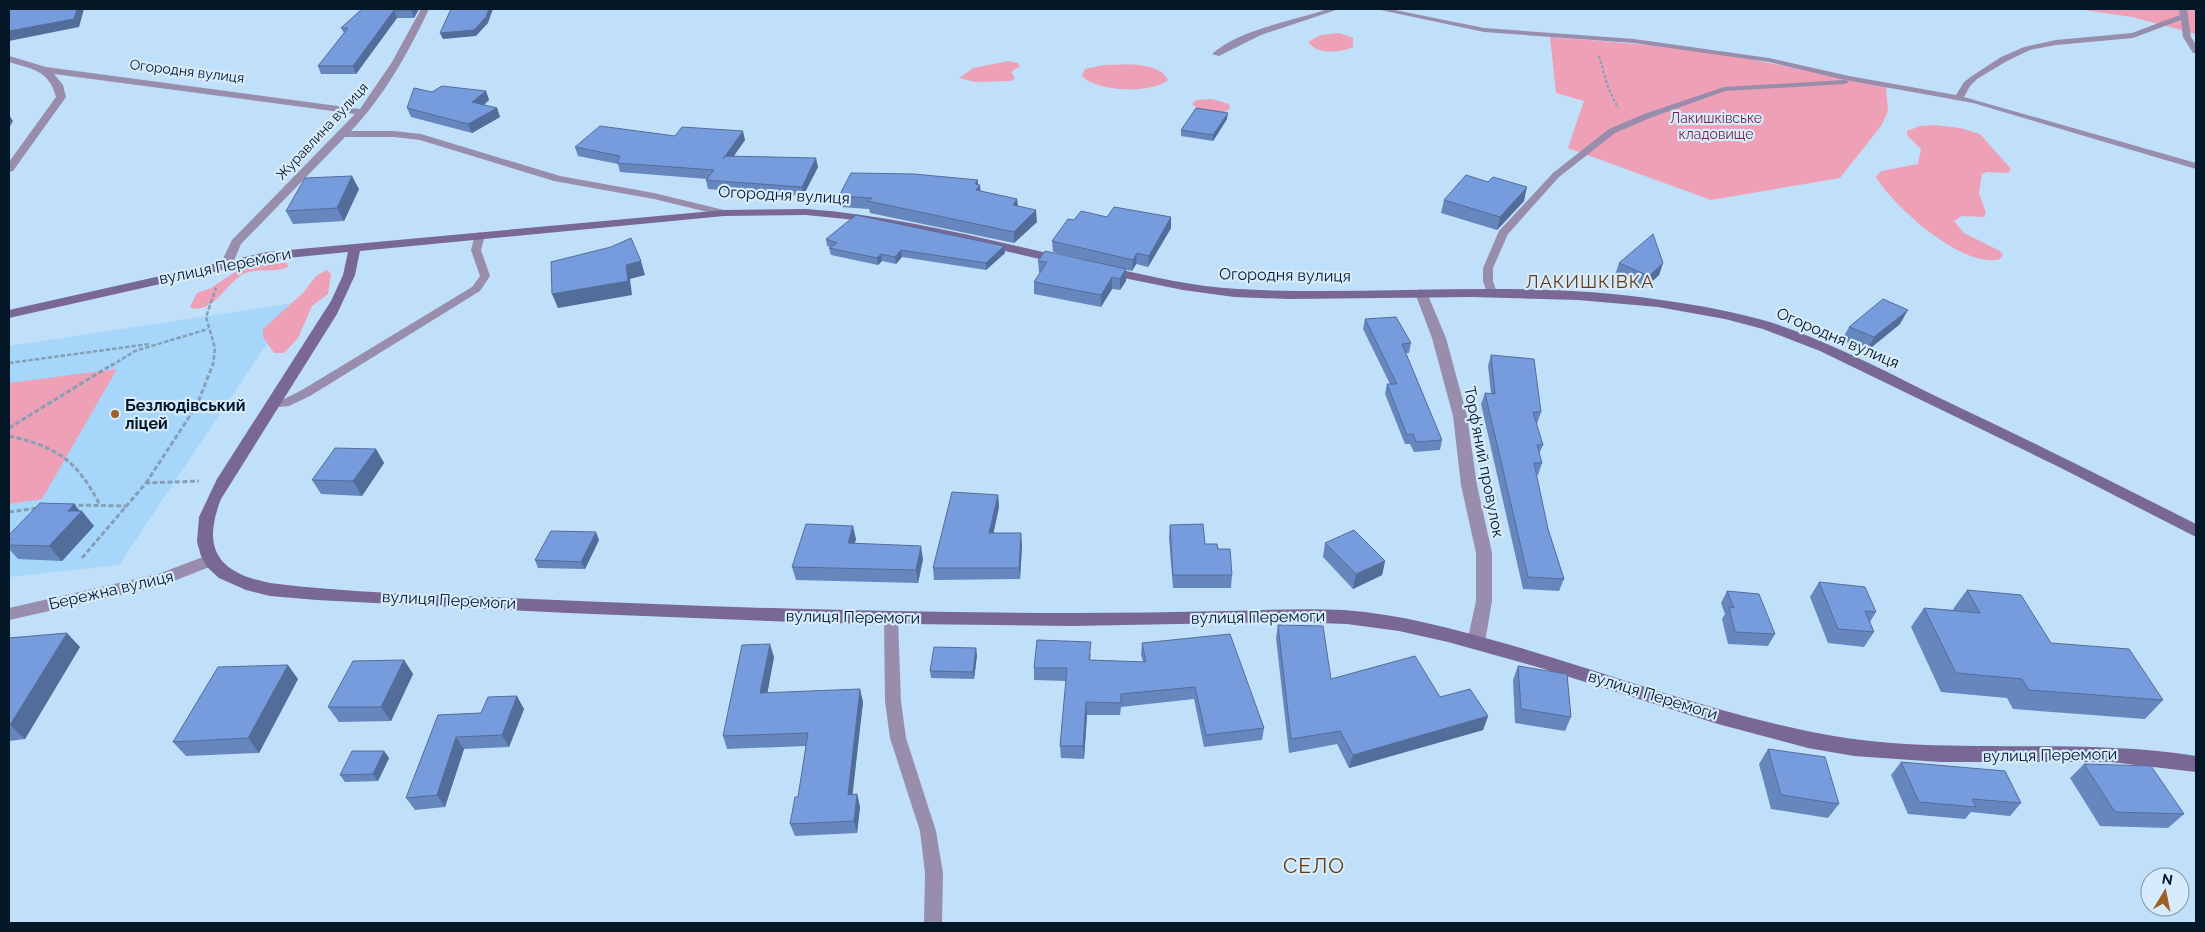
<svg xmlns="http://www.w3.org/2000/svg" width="2205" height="932" font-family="Raleway,sans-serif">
<rect width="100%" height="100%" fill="#c0dff8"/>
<path fill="#a6d6fa" d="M294,303l-175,262 -110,12v-231z"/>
<path fill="#eea0b6" d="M2077,9h119v25l-64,-17z
M1339,33l14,5v9c-14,6 -35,8 -45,-5l13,-7z
M1550,37l111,9 69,9 156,32 2,24 -7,15 -41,52 -129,22 -143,-52 16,-47 -28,-8z
M1009,61l9,2 2,3 -9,6 4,6 -3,3 -37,1 -16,-4 14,-10z
M1104,65c18,0 54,-5 64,15 -16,14 -71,12 -86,-4l3,-7z
M1212,99l17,5 1,4 -6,5 -27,-5 -5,-4 4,-4z
M1935,125l25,3 20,6 31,35 -3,4 -21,-1 -5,2 -3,19 7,20 -2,4 -22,-1 -8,5 10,12 36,18 3,4 -3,4c-36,11 -107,-53 -124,-82l5,-6 37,-7 3,-15 -14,-14v-4l13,-5z
M282,263h5l1,4c-15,7 -33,-1 -48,9 -14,9 -30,40 -50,31l7,-14 14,-5 30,-20 17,-4z
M327,270l4,4 -3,20 -16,12 -14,32 -14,15h-10l-11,-16v-8l40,-36 13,-17z
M117,369l-75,130 -33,5v-121z"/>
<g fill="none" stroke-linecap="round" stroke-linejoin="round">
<path stroke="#85a0b6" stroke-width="2" stroke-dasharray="3 2" stroke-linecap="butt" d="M1599,56l9,31 10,21"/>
<path stroke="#85a0b6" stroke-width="2.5" stroke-dasharray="4.5 2" stroke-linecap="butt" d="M9,363l140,-19
M111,366l24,-15 73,-22
M213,366l2,-18 -9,-31 10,-29"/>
<path stroke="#85a0b6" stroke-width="3" stroke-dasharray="5 2.5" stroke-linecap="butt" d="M9,428l104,-64
M9,436c49,11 68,25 91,69
M146,483l51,-78 16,-41
M71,505l56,1
M9,512l29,-4
M82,558l64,-75 53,-2"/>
<path fill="#988dac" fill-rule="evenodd" d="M1328,9h11l-78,26 -42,21 -7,-2c25,-24 84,-34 116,-45z
M1376,9h14l94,19 150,11 135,19 80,18 107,19 8,-13 8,-6 29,-19 23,-10 32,-7 76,-7 48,-18 -1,-6h8l4,28 5,8v8h-3l-10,-16 -2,-17 -48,18 -77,7 -26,5 -23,11 -30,18 -7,7 -6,11 232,66v6l-223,-66 -127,-23 3,2 -4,2 -120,7 -75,27 -35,15 -56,44 -51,57 -15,34v13l4,12 -5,3 -5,-3 -4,-12v-13l16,-37 54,-58 56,-44 35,-15 80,-27 121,-7 -76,-18 -135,-19 -150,-11z
M480,232l5,3 -4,15 9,26 -10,15 -170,105 -21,10 -21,2 -2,-3 2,-3 14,-2 20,-10 170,-103 8,-11 -9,-26 4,-15z
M891,614l5,1 2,4 3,82 5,37 30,93 7,42 -1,50h-18l1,-50 -5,-42 -30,-93 -5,-37 -1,-82 2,-4z"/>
<path fill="#988dac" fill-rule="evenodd" d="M421,9h8c-21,44 -44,86 -78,122h43l27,3 139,42 94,17 74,18 2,2 -6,3 -70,-17 -100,-18 -134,-41 -26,-3h-49l-104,107 -8,19 -6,4 -6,-4 11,-23 123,-126 -301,-40 9,11 3,12 -53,74 -4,1v-10l47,-65c-7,-27 -24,-28 -47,-35v-6l37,11 314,42 32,-47z
M1421,289l6,4 19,45 21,78 10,69 15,68v48l-7,41 -3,5 -6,2 -6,-2 -3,-5 9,-41v-48l-15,-68 -8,-69 -21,-78 -17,-45z
M211,554l6,2 2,4 -2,4 -56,22 -152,34v-12l149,-34z"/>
<path fill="#796895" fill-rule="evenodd" d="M806,209c87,6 170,28 255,47l6,4 -6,4 -125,-29 -80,-15 -50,-5 -82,1 -364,35 -5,24 -18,39 -116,185c-20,51 -2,74 49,84 87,11 176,12 263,16 179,8 358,14 538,14 52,0 104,-1 156,-2 39,-1 78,-3 117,-1 56,4 110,19 163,34 100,29 198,66 300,87 129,28 260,4 389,25v16l-85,-10h-171l-86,-6 -46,-8 -90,-24 -177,-56 -93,-26 -49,-11 -52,-7 -57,-2 -219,4 -253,-3 -250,-10 -251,-13 -47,-4 -24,-6 -27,-12 -12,-11 -6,-11 -4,-14 2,-25 18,-38 114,-178 12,-26 5,-23 -81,8 -258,58v-8l258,-58 457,-42z
M1108,267c43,9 86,20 130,22 140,8 283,-11 423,11 37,5 75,12 112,23 61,20 119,52 177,80 83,39 165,80 246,121v13l-137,-70 -239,-116 -57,-22 -38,-10 -67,-12 -80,-7 -105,-3 -184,2 -55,-2 -51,-7 -79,-16 -2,-3z"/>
</g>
<path fill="#6686be" d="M362,9h57l-5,9h-17l-41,56h-35l-3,-8 26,-33 -3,-5z
M486,91l3,9 -5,5 13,3 3,9 -28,16 -61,-16 -4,-9 25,-16z
M1227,119l-14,22 -32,-5v-6z
M675,136l70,4 -11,16 84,11 -15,29 -95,-7 -2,-9 1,-1 -87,-7 -2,-8 -40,-8 -3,-9z
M978,184l2,7 37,8 1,7 19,16 -23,21 -144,-30 -1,-4 -28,-2 -2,-11z
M359,189l-15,32 -51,3 -7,-13z
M1444,200l80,1 -27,29 -56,-17z
M1107,217l64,11 -23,39 -12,-3 -4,7 -79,-19 -1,-11 22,-21z
M826,239l178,7 1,7 -19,17 -84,-13 -6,7 -14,-3 -4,4 -47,-10 -2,-7 2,-1 -4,-1z
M1038,261l88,8v12l-6,9 -8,-1 -11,18 -67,-13v-12l6,-9 -1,-1z
M1619,263h44l-4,12 -14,13 -30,-13z
M1365,319l46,24 -2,10h-3l36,87 -2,10 -26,2 -4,-8h-5l-20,-50 2,-10h3l-27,-55z
M1900,324l-33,27 -25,-11 7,-13z
M1491,355l50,57 -4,12h-1l7,21 -4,9 3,9 -4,12h-2l12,54 16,50 -5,12 -36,-2 -42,-185 4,-11h6l-3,-27z
M376,449l8,14 -22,33 -41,-2 -9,-14z
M998,495l1,12 -6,26 29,12 -2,34 -86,1 -1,-12z
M80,511l14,15 -32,35 -44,-2 -9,-10v-14z
M1170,525l35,19 27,31 -1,13h-58l-4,-50z
M856,539l-2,4 69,16 -5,24 -122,-3 -4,-13z
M599,540l-14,29 -47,-1 -3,-8z
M1325,543l60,18 -3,14 -29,14 -30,-32z
M1819,582l57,30 -6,10 4,10 -10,15 -36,-4 -18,-46z
M1967,590l84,53 112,57 -18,19 -132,-10 -6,-11 -66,-6 -30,-65 13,-19 30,2 -1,-1z
M1727,591l48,43 -7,12 -40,-2 -6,-25 3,-5 -4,-11z
M1278,625l53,54 109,18 48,19 -5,14 -134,38 -12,-24 -48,9 -13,-115z
M9,638l71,9 -55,92 -16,2z
M1142,643l122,85 -2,12 -58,7 -10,-48 -73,8 -1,8h-33l-3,44 -23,-1 -1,-12 6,-65 -32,-1v-12l57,-14 -1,6 53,2 -2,-7z
M977,655l-3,24 -43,-1 -1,-7z
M774,657l-7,36 96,9 -11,93 5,-1 3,13 -3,26 -62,3 -5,-12 8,-27 8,-51 -79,3 -4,-13z
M404,660l9,14 -22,47 -52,1 -11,-15z
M1518,666l53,51 -6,14 -50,-8 -2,-43z
M298,679l-39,74 -73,3 -13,-14z
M524,709l-15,38 -45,2 -19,58 -30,3 -9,-12 32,-83 43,-2z
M1768,749l71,55 -11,14 -57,-9 -12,-45z
M384,751l5,7 -11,23 -33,1 -5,-7z
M1901,762l120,41 -11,13 -39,-4 -6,7 -57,-5 -17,-39z
M2084,764l100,50 -16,14 -68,-2 -30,-48z"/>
<path fill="#536d9b" d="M77,9h7l-5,18 -70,14v-10z
M412,9h7l-5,9 -3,-8z
M489,9h4l-5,14 -12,13 -33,3 -3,-6z
M394,10l3,8 -41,56 -3,-8z
M486,91l3,9 -13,11 -4,-9z
M497,108l3,9 -28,16 -4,-9z
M1228,113l-1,6 -14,22v-6z
M9,115l4,6 -4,7z
M743,131l2,9 -20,28 -2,-9z
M816,158l2,9 -15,29 -1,-9z
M352,176l7,13 -15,32 -7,-13z
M978,180v7l2,-2 1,11 -4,5 -2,-17z
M1527,187l-3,14 -27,29 3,-13z
M1017,199l1,12 -5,-6z
M1036,210l1,12 -23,21v-11z
M1171,217v11l-23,39 1,-11z
M1004,246l1,7 -19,17v-7z
M901,250l1,7 -6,7 -1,-7z
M1137,253l-1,11 -4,7 1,-11z
M881,254l1,7 -4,4 -1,-7z
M641,261l4,14 -15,4 2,16 -74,13 -6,-14 74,-29z
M1663,263l-4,12 -14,13 4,-12z
M1126,269v12l-6,9v-11z
M1112,277v12l-11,18v-12z
M1908,310l-8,14 -33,27 7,-14z
M376,449l8,14 -22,33 -9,-15z
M998,495l1,12 -8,38 -2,-12z
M74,504l7,8 1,-1 12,15 -32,35 -13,-15 19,-35z
M853,526l3,13 -5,17 -3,-13z
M596,532l3,8 -14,29 -4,-7z
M1021,533l1,12 -2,34 -1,-11z
M921,546l2,13 -5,24 -2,-13z
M1385,561l-3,14 -29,14 3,-15z
M67,633l13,14 -55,92 -15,-14z
M770,644l4,13 -9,49 -5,-13z
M976,648l1,7 -3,24 -1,-7z
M404,660l9,14 -22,47 -10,-14z
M288,665l10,14 -39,74 -11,-15z
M860,689l3,13 -12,106 -3,-13z
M517,696l7,13 -15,38 -7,-12z
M1086,702l1,13 -3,44 -1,-13z
M1488,716l-5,14 -134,38 4,-13z
M456,737l8,12 -19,58 -8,-12z
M384,751l5,7 -11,23 -5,-7z
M857,794l3,13 -3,26 -3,-12z"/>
<path fill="#779cdd" stroke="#536d9b" d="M9,9h68l-3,10 -65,12z
M362,9h50l-1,1h-17l-41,56h-35l30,-38h-7z
M451,9h38l-3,8 -12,13 -34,3z
M442,86l44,5 -14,11 25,6 -29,16 -61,-16 7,-20 18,4z
M1196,108l32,5 -15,22 -32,-5z
M600,126l75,10 7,-9 61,4 -20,28 2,-3 91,2 -14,29 -96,-7 8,-10 -97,-7 3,-7 -45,-9z
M851,173l63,1 64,6 -3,4 5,1 -4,5 41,9 -4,6 23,5 -22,22 -146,-31 4,-3 -33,-2z
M1466,175l22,7 5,-5 34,10 -27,30 -56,-17z
M352,176l-15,32 -51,3 19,-33z
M1114,207l57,10 -22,39 -12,-3 -4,7 -81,-19 16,-22 6,1 7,-9 26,6z
M856,215l148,31 -18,17 -85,-13 -6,7 -14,-3 -4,4 -48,-10 8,-5 -11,-4z
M1653,234l10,29 -14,13 -30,-13z
M631,238l10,23 -15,4 2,16 -76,13 -1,-32 60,-15z
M1045,251l81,18 -6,10 -8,-2 -11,18 -67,-13 13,-20 -9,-1z
M1883,299l25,11 -34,27 -25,-10z
M1396,317l15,26 -9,1 40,96 -26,2 -3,-8 -6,1 -20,-51h10l-32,-65z
M1491,355l43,4 7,53h-8l10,33h-6l5,18h-8l14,66 16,50 -36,-2 -43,-184 10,1z
M335,448l41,1 -23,32 -41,-1z
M952,492l46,3 -9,38h32l-2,35h-86z
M40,503l34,1 -6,7h14l-33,35 -40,-1v-4l2,-2h-2v-4z
M806,524l47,2 -5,17 73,3 -5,24 -124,-3z
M1203,524l2,20h12l1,5h12l2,26h-59l-3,-50z
M1354,530l31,31 -29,13 -31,-31z
M551,531l45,1 -15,30 -46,-2z
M1819,582l46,5 11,25 -11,-1 9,21 -36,-3z
M1967,590l54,5 30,48 78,6 34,51 -134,-10 -7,-11 -66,-6 -32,-65 56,5z
M1727,591l32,3 16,40 -40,-2 -6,-25 5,1z
M1278,625l45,1 8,53 84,-23 25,41 30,-8 18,27 -135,39 -13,-24 -49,8z
M67,633l-57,92h-1v-87z
M1230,634l34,94 -58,7 -11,-48 -74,7v9l-35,-1 -3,44h-23l7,-78h-33l3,-28 54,2 -2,18 57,2 -4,-19z
M770,644l-10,49 100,-4 -12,106 9,-1 -3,27 -64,3 5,-27h3l10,-64 -85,3 19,-91z
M934,647l42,1 -3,24 -43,-1z
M404,660l-23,47h-53l25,-46z
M288,665l-40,73 -75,4 45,-75z
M1518,666l49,8 4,43 -50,-8z
M517,696l-15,39 -46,2 -19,58 -31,3 32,-83 43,-2 7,-16z
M1768,749l57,8 14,47 -58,-9z
M352,751h32l-11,23 -33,1z
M1901,762l104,9 16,32 -49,-4 4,8 -57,-5z
M2084,764l67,2 33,48 -69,-2z"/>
<circle fill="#9d6124" stroke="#d6ebfb" stroke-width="2" cx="115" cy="414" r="5"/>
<g text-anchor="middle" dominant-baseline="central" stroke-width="4.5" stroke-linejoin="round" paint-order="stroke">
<g font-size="14" fill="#031726" stroke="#d6ebfb">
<text transform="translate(187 71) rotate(7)">Огородня вулиця</text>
<text transform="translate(322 131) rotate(-47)">Журавлина вулиця</text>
</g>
<g font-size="14" fill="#7f1f45" stroke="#d6ebfb">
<text x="1716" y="118">Лакишківське<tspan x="1716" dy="16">кладовище</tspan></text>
</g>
<g font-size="16" fill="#031726" stroke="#d6ebfb">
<text transform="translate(784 195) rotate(3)">Огородня вулиця</text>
<text transform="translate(225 266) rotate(-11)">вулиця Перемоги</text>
<text transform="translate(1285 275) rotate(1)">Огородня вулиця</text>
<text transform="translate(1838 338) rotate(23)">Огородня вулиця</text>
<text transform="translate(1484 462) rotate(79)">Торф'яний провулок</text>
<text transform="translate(111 590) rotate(-13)">Бережна вулиця</text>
<text transform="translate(449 600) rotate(3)">вулиця Перемоги</text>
<text transform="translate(853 617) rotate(1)">вулиця Перемоги</text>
<text transform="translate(1258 617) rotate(-1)">вулиця Перемоги</text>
<text transform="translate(1653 695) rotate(17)">вулиця Перемоги</text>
<text transform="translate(2050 755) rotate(-1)">вулиця Перемоги</text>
</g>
<g font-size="16" font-weight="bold" fill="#031726" stroke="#d6ebfb" text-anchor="start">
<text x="125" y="405">Безлюдівський<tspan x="125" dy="18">ліцей</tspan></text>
</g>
<g font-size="18" letter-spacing="1" fill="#643a10" stroke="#d6ebfb">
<text x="1590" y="281">ЛАКИШКІВКА</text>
</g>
<g font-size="21" letter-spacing="1" fill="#643a10" stroke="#d6ebfb">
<text x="1314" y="865">СЕЛО</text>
</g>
</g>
<rect width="2205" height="932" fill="none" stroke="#031726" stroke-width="20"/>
<g transform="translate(2165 892) rotate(10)"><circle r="24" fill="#d6ebfb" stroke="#8296a6"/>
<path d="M0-4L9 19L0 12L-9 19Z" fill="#9d6124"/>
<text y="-8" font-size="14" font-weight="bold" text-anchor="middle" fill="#031726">N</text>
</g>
</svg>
